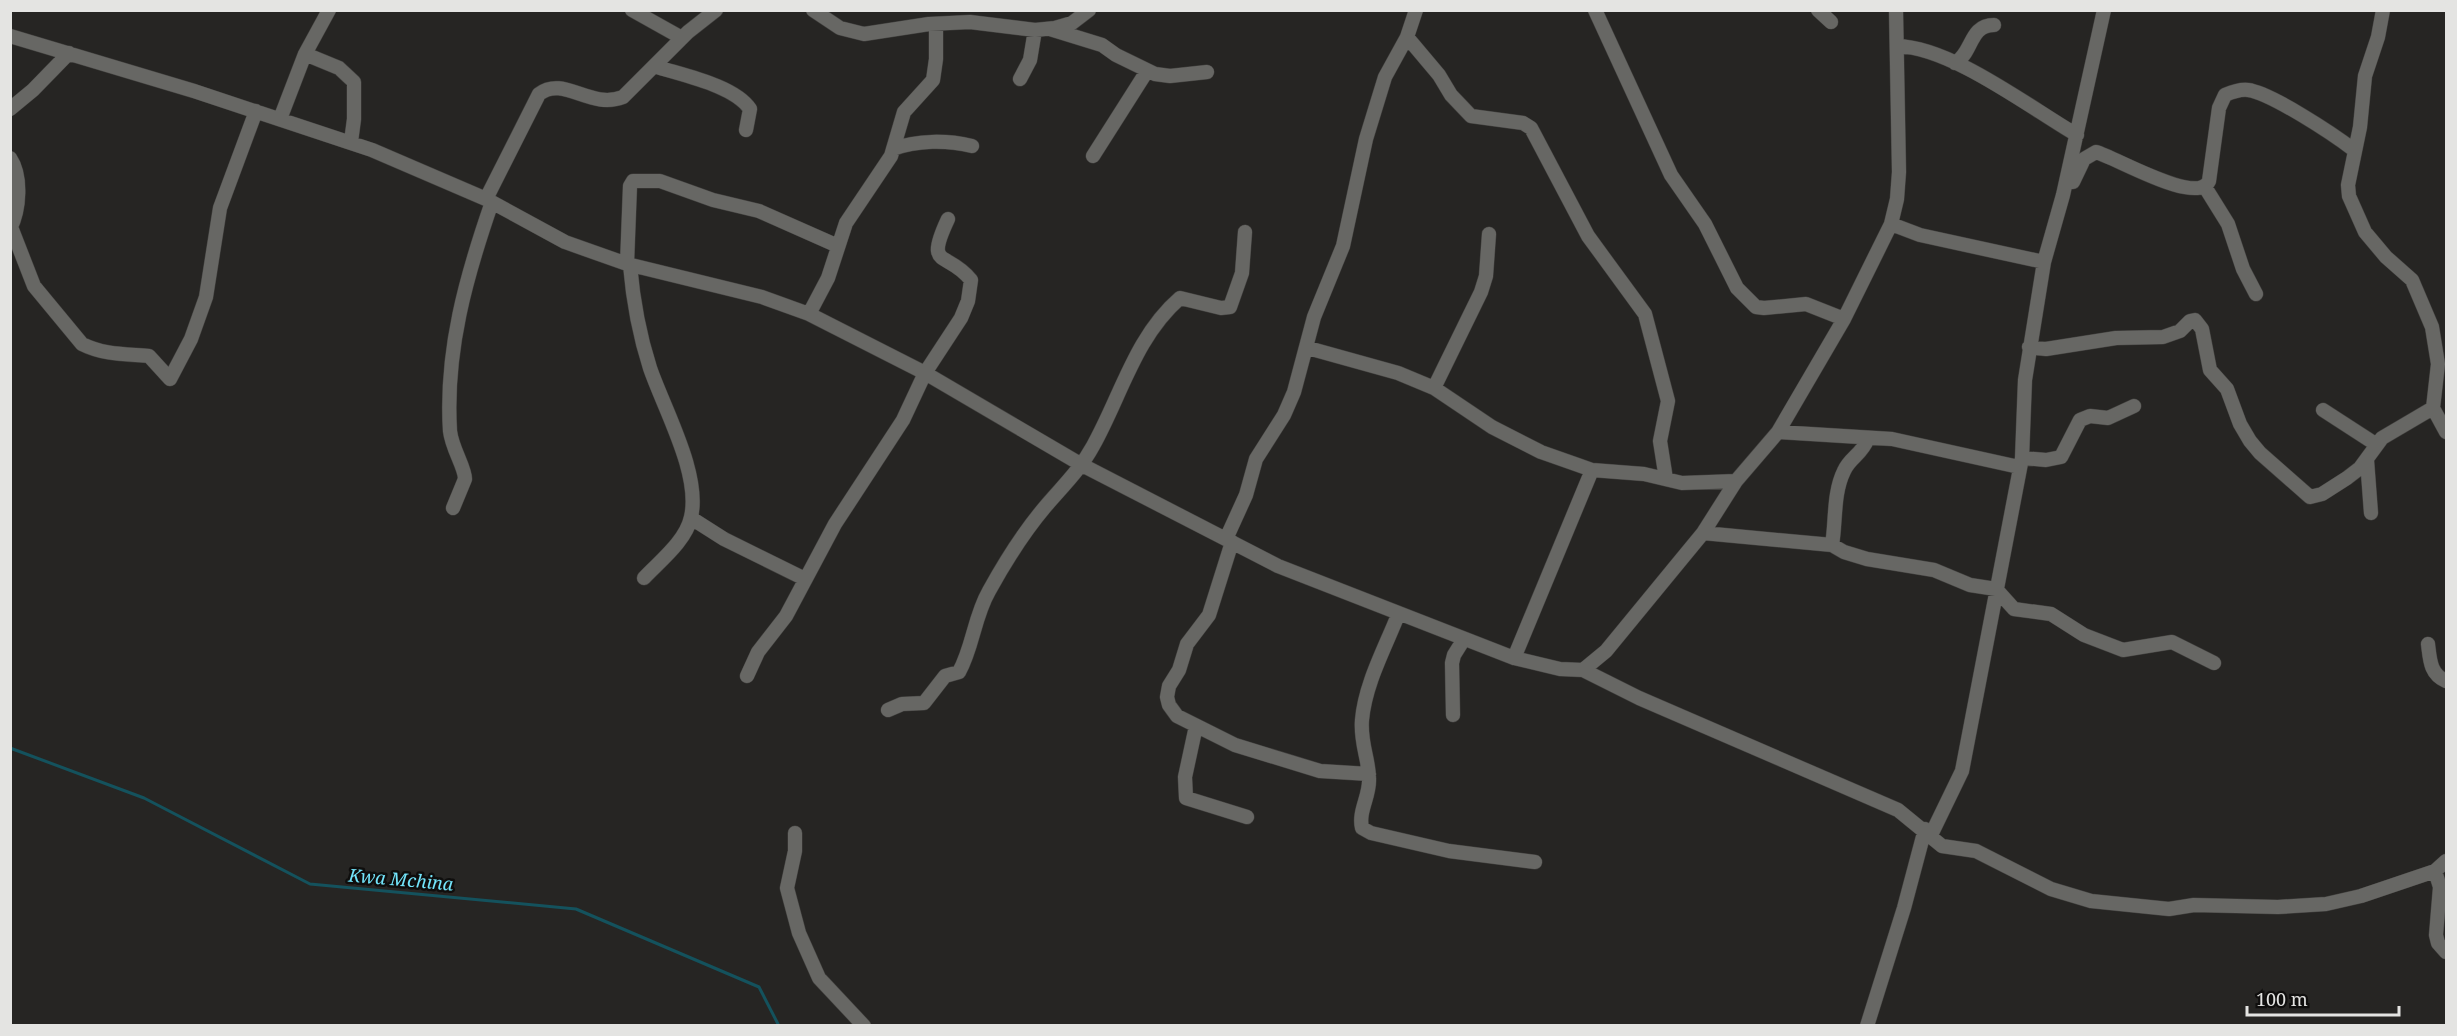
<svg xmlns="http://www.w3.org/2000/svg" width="2457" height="1036" font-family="'Noto Serif',serif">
<rect width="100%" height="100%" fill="#262523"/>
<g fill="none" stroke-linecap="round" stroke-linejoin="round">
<path stroke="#14525d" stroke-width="3" d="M10,748l134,50 166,86 266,25 183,78 20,39"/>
<g stroke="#42413f" stroke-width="15">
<path id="minor" d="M632,10l50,28
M813,10l27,18 24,6 65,-10 41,-2 65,8 20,-2 17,-5 17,-13
M1595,10l76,165 34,49 32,64 19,19 8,1 42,-4 38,15
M1818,10l13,12
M2383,10l-5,27 -13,39 -5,51 -12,58 1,11 16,36 21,25 26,23 20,47 6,37 -5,44 13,24
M1050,29l52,16 14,10 39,19 15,2 37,-4
M10,36l184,55 178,59 114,49 79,43 62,22 135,33 47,17 116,59 157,92 196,101 236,92 46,11 23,1 23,-19 69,-84 28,-34 33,-52 42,-49 66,-113 47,-95 6,-25 2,-27 -3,-162
M1407,37l32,38 12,20 20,21 52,7 8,5 57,108 57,78 23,87 -8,40 6,38
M1897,46c54,1 132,61 180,89
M305,54l34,14 15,14v37l-3,23
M1955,63c18,-10 14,-38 39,-38
M654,66c27,9 80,19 96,43l-4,21
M1020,79l10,-19 5,-30
M10,109l23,-19 36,-37
M280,119l25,-65 24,-44
M893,149c24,-9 54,-9 79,-3
M1093,156l54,-85
M10,158c12,18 10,51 0,71
M2073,182l11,-23 12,-7c21,6 101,54 113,29l10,-73 6,-13c7,-3 15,-6 23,-5 23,3 85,44 106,60
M2205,187l23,37 15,45 13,25
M486,199l53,-105c25,-19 51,16 84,3l65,-65 28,-22
M1891,224l29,11 124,27
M11,227l23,59 48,58c22,11 43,10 67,12l21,23 21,-40 15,-42 14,-89 36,-97
M627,264l3,-78 3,-5h27l53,19 46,11 79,35
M630,265c3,35 9,69 20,103 14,41 51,106 41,149 -5,24 -31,44 -47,61
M809,314l19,-36 18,-55 45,-67 13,-44 29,-32 3,-21v-35
M2029,347l17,2 70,-11 47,-1 17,-6 10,-10 5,-1 7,9 8,41 17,19 13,35 10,17 10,12 50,44 12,-3 25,-16 13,-10 22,-30 51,-30
M1308,348l90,25 36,15 58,39 49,25 37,13 14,5 52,4 38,9 54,-2
M1434,388l47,-96 5,-16 3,-42
M2323,410l54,35
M1778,432l114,7 127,28
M2022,458l24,2 15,-3 19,-37 10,-4 18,2 26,-12
M2367,460l4,53
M453,508l12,-29c0,-12 -13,-30 -15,-48 -5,-80 16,-154 42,-229
M691,518l33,21 81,40
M1703,533l129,12 12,7 23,7 67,11 36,15 26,4 18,20 37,5 33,21 39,15 49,-8 42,21
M1226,539l20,-44 10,-36 28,-44 10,-23 20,-75 29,-71 23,-107 19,-62 22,-40 9,-27
M1232,542l-23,73 -22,29 -8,26 -10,16 -2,11 2,8 8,11 58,29 85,26 49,3
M1832,545c4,-23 1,-52 12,-74 6,-14 18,-16 24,-33
M1398,615c-13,33 -33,69 -36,105 -2,23 7,39 7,59 1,17 -11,32 -7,49l9,5 78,18 86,11
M2428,644c2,16 2,30 18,37
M1514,658l78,-188
M1583,670l56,28 259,112 44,36 34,5 75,38 40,12 78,8 25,-4 84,2 48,-3 35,-8 74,-25 11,-10
M747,676l11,-24 28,-36 49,-92 68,-104 22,-47 36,-55 7,-17 3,-21c-24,-30 -47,-10 -23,-61
M888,710l14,-6 22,-1 21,-27 14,-4c14,-25 15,-55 30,-81 16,-29 34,-58 56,-84 17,-20 35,-37 48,-61 28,-50 42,-109 87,-148l41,10 9,-1 12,-34 3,-41
M1453,715l-1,-52 2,-8 10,-16
M1196,726l-11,51 1,21 61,19
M795,833v18l-8,37 12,45 20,45 45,48
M1931,835l31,-64 60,-313 3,-78 19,-118 19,-67 41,-185
M2435,871l5,16 -4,48 2,8 8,9
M1867,1026l37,-118 21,-79"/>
</g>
<use href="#minor" stroke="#676764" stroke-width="14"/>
</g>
<g text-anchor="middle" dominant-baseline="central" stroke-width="5" stroke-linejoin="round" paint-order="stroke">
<g font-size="18" font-style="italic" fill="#73e5fb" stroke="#0f0e0d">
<text transform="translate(401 879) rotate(5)">Kwa Mchina</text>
</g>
</g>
<rect width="2457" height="1036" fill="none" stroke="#e4e4e2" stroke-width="24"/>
<path d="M2247 1006v9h152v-9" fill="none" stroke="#e4e4e2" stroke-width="3"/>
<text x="2256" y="1006" font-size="18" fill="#e4e4e2" stroke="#0f0e0d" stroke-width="4.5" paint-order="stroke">100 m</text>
</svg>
